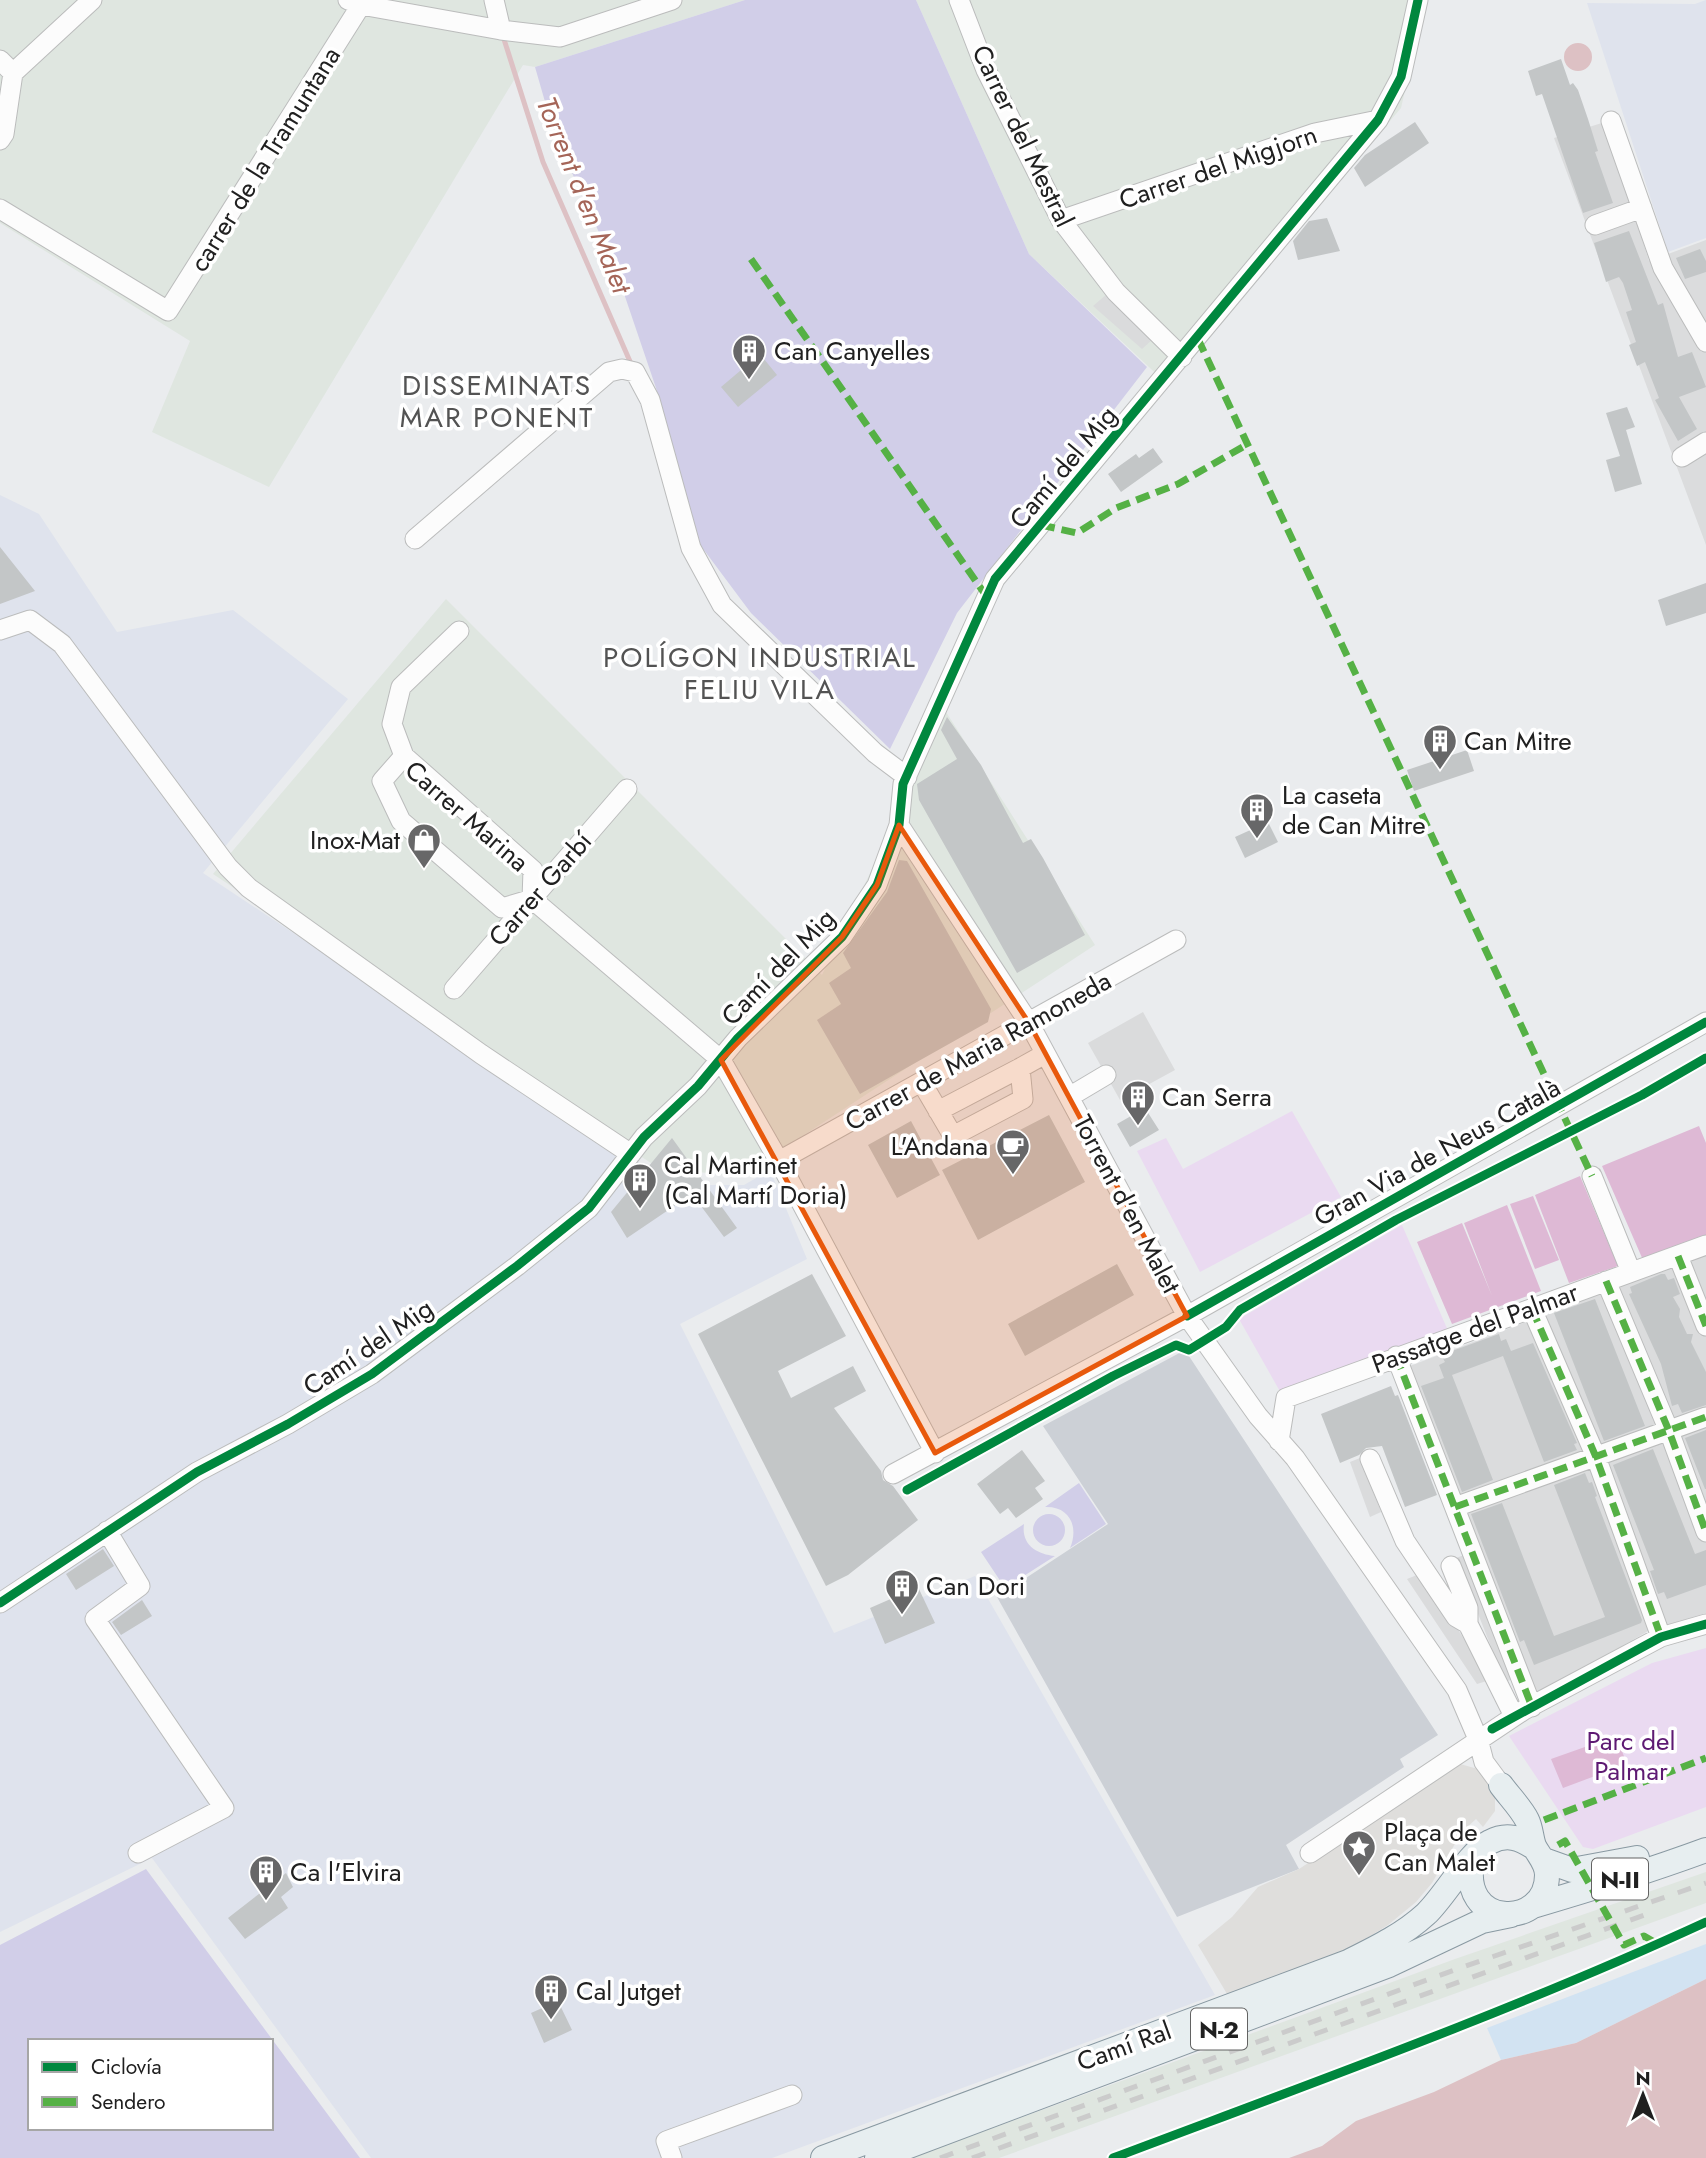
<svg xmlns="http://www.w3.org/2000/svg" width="1706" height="2158" font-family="Jost,sans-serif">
<rect width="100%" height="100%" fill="#eaecee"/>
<path fill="#dbdcdd" d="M1605,122l44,139 57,-21v305l-152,-407z
M1706,1254v359l-58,18 -112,66 -134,-328z"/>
<path fill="#dfe6e0" d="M0,0h745l-210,67 -12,-2 -254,422 -117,-55 38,-91 -190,-118z
M916,0h510l-25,108 -234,276 -138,-130z
M446,599l376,376 124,-263 149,233 -355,232 -83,-10 -444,-293z
M1706,1872v31l-707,255h-88l544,-199z"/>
<path fill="#ccd0d6" d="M1185,1350l253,385 -38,24 4,8 -118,78 13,24 -122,48 -180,-320 111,-73 -65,-98z"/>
<path fill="#dfe3ed" d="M1706,0v238l-38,14 -81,-249 108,1z
M0,495l39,19 78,118 116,-22 115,89 -145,174 470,312h71l26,-15 37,89 -127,65 154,309 141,-57 240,419 -443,163h-401l-219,-300 -152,74z"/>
<path fill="#d1cee8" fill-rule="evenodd" d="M745,0h171l113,254 118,113 -190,246 -67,136 -139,-136 -53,-71 -42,-154 -40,-118 -62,-137 -19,-66z
M1079,1483l27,41 -36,24c9,-21 0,-42 -25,-41z
M1033 1530a16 16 0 1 1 32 0a16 16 0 1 1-32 0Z
M1024,1524c-3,21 13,30 31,32l-50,32 -24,-36z
M146,1869l214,289h-360v-213zM30,2041h241v87h-241z"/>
<path fill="#d2e3f2" d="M1706,1944v35l-130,64 -75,17 -14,-32z"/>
<path fill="#eadaf1" d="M1292,1111l49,86 -141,75 -63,-121 29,-13 17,31z
M1402,1225l47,108 -167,62 -43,-76z
M1706,1648v159l-113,42 -10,-2 -74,-111 143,-73z"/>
<path fill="#deb9d5" d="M1699,1126l7,17v94l-63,23 -41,-94z
M1580,1176l38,90 -49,17 -34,-88z
M1533,1196l26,64 -24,9 -25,-65z
M1507,1205l34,86 -89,33 -35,-82 45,-19 30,73 -28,-73z
M1616,1736l11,28 -64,24 -12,-29z"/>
<path fill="#dadbdc" d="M1107,294l46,45 -11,10 -49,-43z
M1143,1012l32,58 -55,30 -32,-57z
M1360,1458l21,54 -11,5 -20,-55z
M1467,1554l49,124 -11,4 -49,-124z
M1422,1573l68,107 -13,4 -70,-105z"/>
<path fill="#dfdedc" d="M1460,1764l18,5 17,25v17l-12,16 -7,-8 -14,13 -30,51 -16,19 -28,23 -40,25 -118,49 -32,-54 34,-28 26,-30 41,-18z"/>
<path fill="#ddc1c4" d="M1564 57a14 14 0 1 1 28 0a14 14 0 1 1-28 0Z
M1706,1979v179h-417l33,-12 34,-25 78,-29 67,-32 75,-17z"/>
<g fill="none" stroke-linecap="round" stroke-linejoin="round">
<path stroke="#ddc1c4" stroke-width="5" d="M502,33l41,129 89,204"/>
</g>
<path fill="#c3c6c7" d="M1561,59l9,26 3,-2 5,7 10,29 10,32 -3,1 18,51 -30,10 -41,-119 -6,2 -8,-25z
M1415,122l14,21 -64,44 -11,-19 11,-13z
M1327,218l13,33 -42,9 -5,-19 16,-20z
M1629,231l29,74 5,-2 15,54 14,-5 14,35 -27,10 18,32 -19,12 -23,-41 4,-2 -14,-36 -8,4 -8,-21 7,-3 -10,-30 6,-2 -9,-27 -4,-6 -13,5 -12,-39z
M1700,249l6,12v11l-21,7 -9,-21z
M760,354l17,21 -39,32 -17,-20z
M1627,407l8,20 -9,3 16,54 -27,8 -9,-32 14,-4 -14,-43z
M1153,448l10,14 -42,30 -13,-18 28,-20 3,4z
M0,547l35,44 -35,13z
M1706,583v30l-40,13 -8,-26z
M947,717l34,48 42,78 8,-4 12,19 42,77 -68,38 -98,-173 -2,-16 40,-25 -16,-29z
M1467,750l7,21 -60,20 -7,-21z
M1268,822l10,20 -33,16 -10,-21z
M899,860l8,1 84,148 -3,13 -128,72 -43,-74 24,-16 -12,-21 22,-15 -8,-15 44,-61z
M1145,1108l14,22 -29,17 -13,-23z
M1049,1115l36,67 -107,58 -36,-70z
M911,1121l29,54 -43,23 -29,-53z
M672,1138l65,90 -13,9 -32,-43 -65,44 -16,-26z
M1117,1264l17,31 -109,61 -17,-32z
M812,1274l34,62 -68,35 13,27 62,-32 13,25 -32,17 47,63 2,9 10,6 25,34 -70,55 -22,11 -128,-252z
M1661,1274h4l3,6 6,-2 6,16 -7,3 7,12 -1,8 8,17h6l-2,8 15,30v33l-24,8 -4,-9 -6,2 -11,-42 -32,-70 3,-1 -2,-6z
M1595,1299l50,127 -41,15 -50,-128z
M1499,1334l2,7 5,-2 5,12 22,-8 44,100 -3,1 3,6 -33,12 -41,-106 -51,19 41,105 -31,12 -41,-106 23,-8 -5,-13 6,-3 -4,-7z
M1391,1386l4,10 3,-1 39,100 -32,12 -23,-61 -16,2 -7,7 -19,8 -19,-49z
M1706,1430v59h-1l-20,-51z
M1653,1449l42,105 11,-4v35l-39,14 -3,-7 -6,2 -8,-23 4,-1 -41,-105z
M1022,1450l23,31 -10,7 8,11 -27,19 -8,-10 -8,6 -23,-30z
M1585,1473l4,10 3,-1 5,14 -2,1 47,123 -1,3 -107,42 -10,-25 -4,2 -49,-128 31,-11 52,133 51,-19 -51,-132z
M103,1549l11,17 -38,24 -10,-16z
M918,1587l17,36 -50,21 -15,-36z
M142,1600l10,16 -31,19 -9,-13z
M286,1873l7,14 -12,10 7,11 -43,31 -17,-21z
M558,2001l14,29 -28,13 -13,-30z"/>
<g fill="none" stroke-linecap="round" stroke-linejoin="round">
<g stroke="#bbbcbc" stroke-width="21">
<path id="minor" d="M348,0l13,5 140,25
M494,0l7,30 59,7 112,-37
M959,0l27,70 75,150 55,72 66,65
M0,60l13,13
M13,73l79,-73
M1611,121l52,147 43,74
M0,140l4,-6 9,-61
M0,209l168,102 193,-306
M1061,220l254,-87 63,-13
M1595,225l47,-17
M1682,457l24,-15
M415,539l194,-167 13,-3 13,3 15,28 41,148 31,57 153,148 32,24
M0,630l30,-10 32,24 166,223 21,21 232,166 150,100
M404,756l129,114 -1,29 -30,9 -101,-87 -19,-40z
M404,756l-12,-32 9,-37 58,-56
M899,825l130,198 158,293 71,100 37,42 162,232 21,49 6,23 17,23
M532,899l189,161 58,101 156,292
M454,989l173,-200
M922,1083l31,53 70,-37 -3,-31 25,-14
M1069,1097l37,-22
M938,1111l82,-43
M779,1161l397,-221
M1592,1176l39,96
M1678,1256l28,70
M1606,1281l63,150 37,101
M1532,1309l64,148 65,180
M1396,1356l136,351
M1279,1441l7,-43 420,-153
M1370,1459l35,82 51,76 12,7
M893,1474l294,-158 519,-294
M1455,1507l251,-90
M107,1531l33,55 -45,33 129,189 -86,45
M1451,1566l17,42v16l46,92
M0,1603l197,-131 91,-48 84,-50 145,-108 72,-58 55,-71 54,-51 40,-48 104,-101 35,-52 22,-60 4,-41 92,-205 383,-459 23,-43 17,-77
M1310,1853l214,-143 137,-73 45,-13
M672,2158l-6,-17 126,-46"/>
</g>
<g stroke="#8999a2" stroke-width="26">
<path id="major" d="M1473,1858c-17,71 74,72 74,17 0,-12 -8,-19 -13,-29 -3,-8 -3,-18 -7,-26 -6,-12 -18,-24 -26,-35
M1544,1860l28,10 65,-12
M1533,1906c58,-17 116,-35 173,-56
M823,2158l525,-196c28,-14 55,-27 78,-48 20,-19 42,-61 64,-72 17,-9 30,-4 45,6
M877,2158l512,-193 93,-44 29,-6"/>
</g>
<use href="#minor" stroke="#fcfcfc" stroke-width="19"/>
<use href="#major" stroke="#e7eef0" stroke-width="24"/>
<path stroke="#cbcbcb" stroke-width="5" stroke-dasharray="14 14" stroke-linecap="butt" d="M940,2158l517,-189 249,-86
M972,2158l675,-244"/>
<path stroke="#55b145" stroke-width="7" stroke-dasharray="14 7" stroke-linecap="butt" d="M751,259l236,338
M1198,339l394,837
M1041,525l36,8 39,-25 62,-24 70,-40
M1678,1256l28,70
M1606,1281l63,150 37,101
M1532,1309l64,148 65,180
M1396,1356l136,351
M1455,1507l251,-90
M1544,1820l162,-62
M1558,1845l7,-4 59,104 20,-9 14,8"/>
<g stroke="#fff" stroke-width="13">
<path id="cycleway" d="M1187,1316l519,-294
M907,1490l206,-114 63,-31 13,5 37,-23 14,-17 156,-90 246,-125 64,-37
M0,1603l197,-131 91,-48 84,-50 145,-108 72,-58 55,-71 54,-51 40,-48 104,-101 35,-52 22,-60 4,-41 92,-205 383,-459 23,-43 17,-77
M1492,1729l169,-92 45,-13
M1113,2158c199,-75 400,-147 593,-236"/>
</g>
<use href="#cycleway" stroke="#00873e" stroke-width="9"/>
</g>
<path fill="#e8590c" fill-opacity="0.2" stroke="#e8590c" stroke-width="5" stroke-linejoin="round" d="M899,825l130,198 158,293 -252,137 -214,-393 121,-123 35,-52z"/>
<defs>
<g id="building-pin" transform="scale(1.75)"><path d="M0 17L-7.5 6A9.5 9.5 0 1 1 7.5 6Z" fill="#676768" stroke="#fff"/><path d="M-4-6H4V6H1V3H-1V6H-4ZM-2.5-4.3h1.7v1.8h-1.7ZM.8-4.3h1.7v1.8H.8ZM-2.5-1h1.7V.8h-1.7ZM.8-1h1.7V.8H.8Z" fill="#fff"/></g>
<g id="shop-pin" transform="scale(1.75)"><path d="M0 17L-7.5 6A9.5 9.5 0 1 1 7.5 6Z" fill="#676768" stroke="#fff"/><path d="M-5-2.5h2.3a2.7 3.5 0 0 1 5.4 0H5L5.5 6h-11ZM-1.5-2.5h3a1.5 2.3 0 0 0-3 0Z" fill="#fff"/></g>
<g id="cafe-pin" transform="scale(1.75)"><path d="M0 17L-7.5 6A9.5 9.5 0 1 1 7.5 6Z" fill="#676768" stroke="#fff"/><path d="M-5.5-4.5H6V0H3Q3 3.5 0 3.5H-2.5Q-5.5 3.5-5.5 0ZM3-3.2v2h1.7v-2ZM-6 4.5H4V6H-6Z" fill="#fff"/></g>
<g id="sight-pin" transform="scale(1.75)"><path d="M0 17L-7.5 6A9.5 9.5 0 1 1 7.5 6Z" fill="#676768" stroke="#fff"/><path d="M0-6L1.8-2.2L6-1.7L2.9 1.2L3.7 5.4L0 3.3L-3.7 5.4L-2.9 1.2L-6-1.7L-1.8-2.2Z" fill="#fff"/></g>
</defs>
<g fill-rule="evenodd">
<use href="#building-pin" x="749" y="351"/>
<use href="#building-pin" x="1440" y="741"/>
<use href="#building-pin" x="1257" y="810"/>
<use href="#shop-pin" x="424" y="840"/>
<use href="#building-pin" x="1138" y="1097"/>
<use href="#cafe-pin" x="1013" y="1146"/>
<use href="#building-pin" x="640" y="1180"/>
<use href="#building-pin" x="902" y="1586"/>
<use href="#sight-pin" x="1359" y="1847"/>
<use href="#building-pin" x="266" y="1872"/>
<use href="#building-pin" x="551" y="1991"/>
</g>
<g text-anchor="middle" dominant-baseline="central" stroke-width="7" stroke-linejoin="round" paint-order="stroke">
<g fill="#fff" stroke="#636363" stroke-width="2">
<rect x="1592" y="1858.5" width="56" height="41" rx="5"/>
<rect x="1191" y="2008.5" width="56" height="41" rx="5"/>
</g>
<g font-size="24" font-weight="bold" fill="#202020">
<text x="1620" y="1879">N-II</text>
<text x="1219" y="2029">N-2</text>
</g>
<g font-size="26" fill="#202020" stroke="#fff">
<text transform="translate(1023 136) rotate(64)">Carrer del Mestral</text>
<text transform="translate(265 159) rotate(-58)">carrer de la Tramuntana</text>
<text transform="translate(1218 167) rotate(-19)">Carrer del Migjorn</text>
<text transform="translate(1063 467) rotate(-50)">Camí del Mig</text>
<text transform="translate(467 816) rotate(41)">Carrer Marina</text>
<text transform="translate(540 889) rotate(-49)">Carrer Garbí</text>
<text transform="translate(778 967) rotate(-46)">Camí del Mig</text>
<text transform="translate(978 1051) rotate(-29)">Carrer de Maria Ramoneda</text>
<text transform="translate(1437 1152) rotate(-29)">Gran Via de Neus Català</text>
<text transform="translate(1127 1204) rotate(62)">Torrent d'en Malet</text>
<text transform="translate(1475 1328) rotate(-20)">Passatge del Palmar</text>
<text transform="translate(368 1347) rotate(-34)">Camí del Mig</text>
<text transform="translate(1124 2046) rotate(-20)">Camí Ral</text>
</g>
<g font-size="26" fill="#202020" stroke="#fff" text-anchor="start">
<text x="774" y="351">Can Canyelles</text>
<text x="1464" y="741">Can Mitre</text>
<text x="1282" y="795">La caseta<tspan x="1282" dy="30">de Can Mitre</tspan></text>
<text x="400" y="840" text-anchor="end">Inox-Mat</text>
<text x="1162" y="1097">Can Serra</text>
<text x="988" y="1146" text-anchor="end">L'Andana</text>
<text x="664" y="1165">Cal Martinet<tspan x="664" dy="30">(Cal Martí Doria)</tspan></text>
<text x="926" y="1586">Can Dori</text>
<text x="1384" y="1832">Plaça de<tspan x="1384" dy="30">Can Malet</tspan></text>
<text x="290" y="1872">Ca l'Elvira</text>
<text x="576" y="1991">Cal Jutget</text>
</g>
<g font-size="26" fill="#5e1a73" stroke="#fff">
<text x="1631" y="1741">Parc del<tspan x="1631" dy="30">Palmar</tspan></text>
</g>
<g font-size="28" font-style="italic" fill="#a56558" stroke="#fff">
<text transform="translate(584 195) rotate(68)">Torrent d'en Malet</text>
</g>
<g font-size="28" letter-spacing="2" fill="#535353" stroke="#fff">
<text x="497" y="385">DISSEMINATS<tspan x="497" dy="32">MAR PONENT</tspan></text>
<text x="760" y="657">POLÍGON INDUSTRIAL<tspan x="760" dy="32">FELIU VILA</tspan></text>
</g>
</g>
<rect x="28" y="2039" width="245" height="91" fill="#ffffff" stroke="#a6a6a6" stroke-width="2"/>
<rect x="42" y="2062" width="35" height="10" fill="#00873e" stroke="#a6a6a6" stroke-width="2"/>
<text x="91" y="2074" font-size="21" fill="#202020">Ciclovía</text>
<rect x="42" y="2097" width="35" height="10" fill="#55b145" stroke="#a6a6a6" stroke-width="2"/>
<text x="91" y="2109" font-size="21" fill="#202020">Sendero</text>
<g transform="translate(1643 2095)" stroke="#ffffff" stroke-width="5" paint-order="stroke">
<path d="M0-5L12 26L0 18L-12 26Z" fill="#202020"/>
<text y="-10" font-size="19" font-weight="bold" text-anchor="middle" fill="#202020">N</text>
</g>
</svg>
